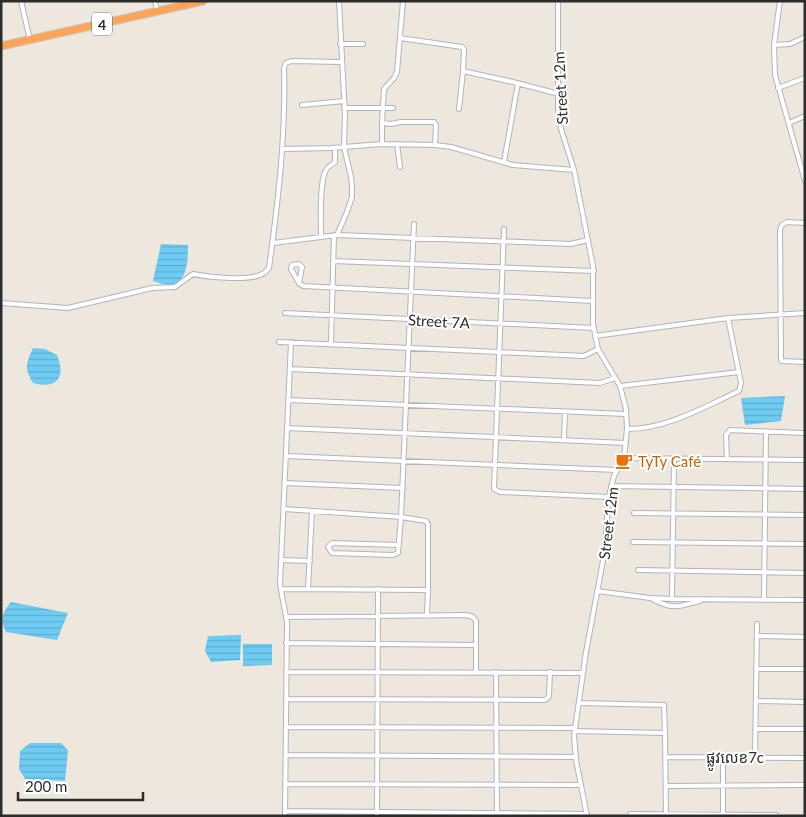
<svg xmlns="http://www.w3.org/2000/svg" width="806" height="817" font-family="Lato,'Noto Sans Khmer',sans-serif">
<defs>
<pattern id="water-rules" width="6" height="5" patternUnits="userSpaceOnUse" patternTransform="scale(1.25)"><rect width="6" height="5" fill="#6ecbf2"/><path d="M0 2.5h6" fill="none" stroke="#5faed0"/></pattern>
</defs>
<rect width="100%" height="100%" fill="#eee7dd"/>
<path fill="url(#water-rules)" d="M161,244l27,1c0,14 0,39 -19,40 -5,0 -12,-3 -16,-4z
M33,348l12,1 12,6c9,23 0,34 -24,28 -9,-15 -7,-19 0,-35z
M785,396l-4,25 -36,4 -4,-27z
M11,602l57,11 -11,27 -51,-8c-6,-13 -4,-19 5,-30z
M241,635l-1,25 -29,2 -6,-11 3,-15z
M243,644h29v21l-29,1z
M30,743h31l7,7 -3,31 -40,-2 -6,-10 1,-18z"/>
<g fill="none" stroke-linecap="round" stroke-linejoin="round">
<g stroke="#b2b3bf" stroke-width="6">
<path id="street" d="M21,1l9,39
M155,1l2,10
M403,1l-6,71 -3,6 -10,11 -2,34 9,1 10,-2h33l2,3 -1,20
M558,1v109l3,19 13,41 19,96v58l5,25 22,37 6,23 1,20 -3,29 -10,18 -6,24 -3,50 -19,102 -12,84 2,24 11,56
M780,1l-6,44 1,30 30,106
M400,38l62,9 2,2 -1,22 -4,38
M340,44h23
M774,45l16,-1 15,-7
M463,71l50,11 46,12
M778,88l27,-10
M302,105l42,-4
M344,108h49
M789,123l16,-7
M382,144v-21
M397,144l3,23
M282,149l49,-1 51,-4 53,1 16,2 62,18 61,5
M504,162l14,-79
M805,223l-18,-1 -5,3 -2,5 1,130 1,1 23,1
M504,229l-10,260 6,3 109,5
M337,235l233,9 18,-4
M321,237c0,-16 -2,-54 5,-67 2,-4 6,-5 9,-8v-14
M273,243l64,-8 10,-23 5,-15v-10l-1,-10 -7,-30 1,-32 -6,-114
M333,261l261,10
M299,283l3,-16 -3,-3 -7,1 -1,4 8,14 4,3 290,15
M1,303l67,5 84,-20 23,-1 18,-13c15,3 53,7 67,1 4,-1 6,-4 9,-7 9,-66 17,-133 15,-200l2,-5 5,-2 50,1
M285,313l309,15
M595,336l133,-18 77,-5
M279,342l305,14 14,-7
M331,343l3,-108
M290,369l310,14 15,-5
M620,386l119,-14
M288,400l338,14
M287,428l339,15
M627,429c40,0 77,-22 112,-38l2,-8 -13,-65
M564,440l1,-28
M286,456l331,14
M624,458l181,2
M727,459l-1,-24 4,-5 73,3
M285,483l118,5
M611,486l194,3
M284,509l117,8 13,-293
M634,513l171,2
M633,542l172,2
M399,545l-67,-2 -4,4 4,6 61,2 5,-2 3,-36 25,4 2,3v66
M281,560l29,1
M638,570l167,3
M281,589l147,1 -1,26
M308,589l4,-78
M597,591l53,7 22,1 133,1
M652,599c22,11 25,8 48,2
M672,599l2,-140
M764,599l2,-167
M286,617l180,-2 7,2 3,4v51
M757,636l48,1
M286,643l189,2
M756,669h49
M286,672l297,1
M496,672l1,144
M286,699l257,1 4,-1 2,-3 1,-24
M756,701l49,1
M579,703l85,2 1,28
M286,727l289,1
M755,729h50
M575,731l90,2 1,83
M286,755l289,2
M665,757l140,1
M723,757v58
M755,758l2,-134
M285,784l296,1
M666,786l139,-1
M285,811l302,3
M630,814l146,1
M285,816l2,-193 -7,-39 11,-242
M377,816l1,-227"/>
</g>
<g stroke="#c8c8c8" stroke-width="9">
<path id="highway" d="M1,46l202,-45"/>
</g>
<use href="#street" stroke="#fff" stroke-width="4"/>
<use href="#highway" stroke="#ffa557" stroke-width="7"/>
</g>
<defs>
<g id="cafe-bare" transform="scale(1.35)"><path d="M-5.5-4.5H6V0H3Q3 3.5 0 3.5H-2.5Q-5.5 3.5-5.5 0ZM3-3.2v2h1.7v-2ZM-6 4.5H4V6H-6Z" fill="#e8710a" stroke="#fff" stroke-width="2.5" paint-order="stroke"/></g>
</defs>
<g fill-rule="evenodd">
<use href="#cafe-bare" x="624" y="461"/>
</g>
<g text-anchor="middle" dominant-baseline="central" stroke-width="4" stroke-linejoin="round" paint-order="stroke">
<rect fill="#fff" stroke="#6b6b6b" stroke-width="1" x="92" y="12.5" width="20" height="23" rx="4"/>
<g font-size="14" font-weight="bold" fill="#2c2c2c">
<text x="102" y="24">4</text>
</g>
<g font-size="15" fill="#2c2c2c" stroke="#fff">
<text transform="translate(560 88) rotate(-93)">Street 12m</text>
<text transform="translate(439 321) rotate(3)">Street 7A</text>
<text transform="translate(608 523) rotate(-83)">Street 12m</text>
<text x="735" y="757">ផ្លូវលេខ7c</text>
</g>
<g font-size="15" fill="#c56008" stroke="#fff" text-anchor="start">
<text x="638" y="461">TyTy Café</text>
</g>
</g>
<rect width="806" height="817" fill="none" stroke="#2c2c2c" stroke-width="5"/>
<path d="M18 792v8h125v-8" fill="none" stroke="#2c2c2c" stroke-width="2.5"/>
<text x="25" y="792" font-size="15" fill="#2c2c2c" stroke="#ffffff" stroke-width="4" paint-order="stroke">200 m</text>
</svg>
